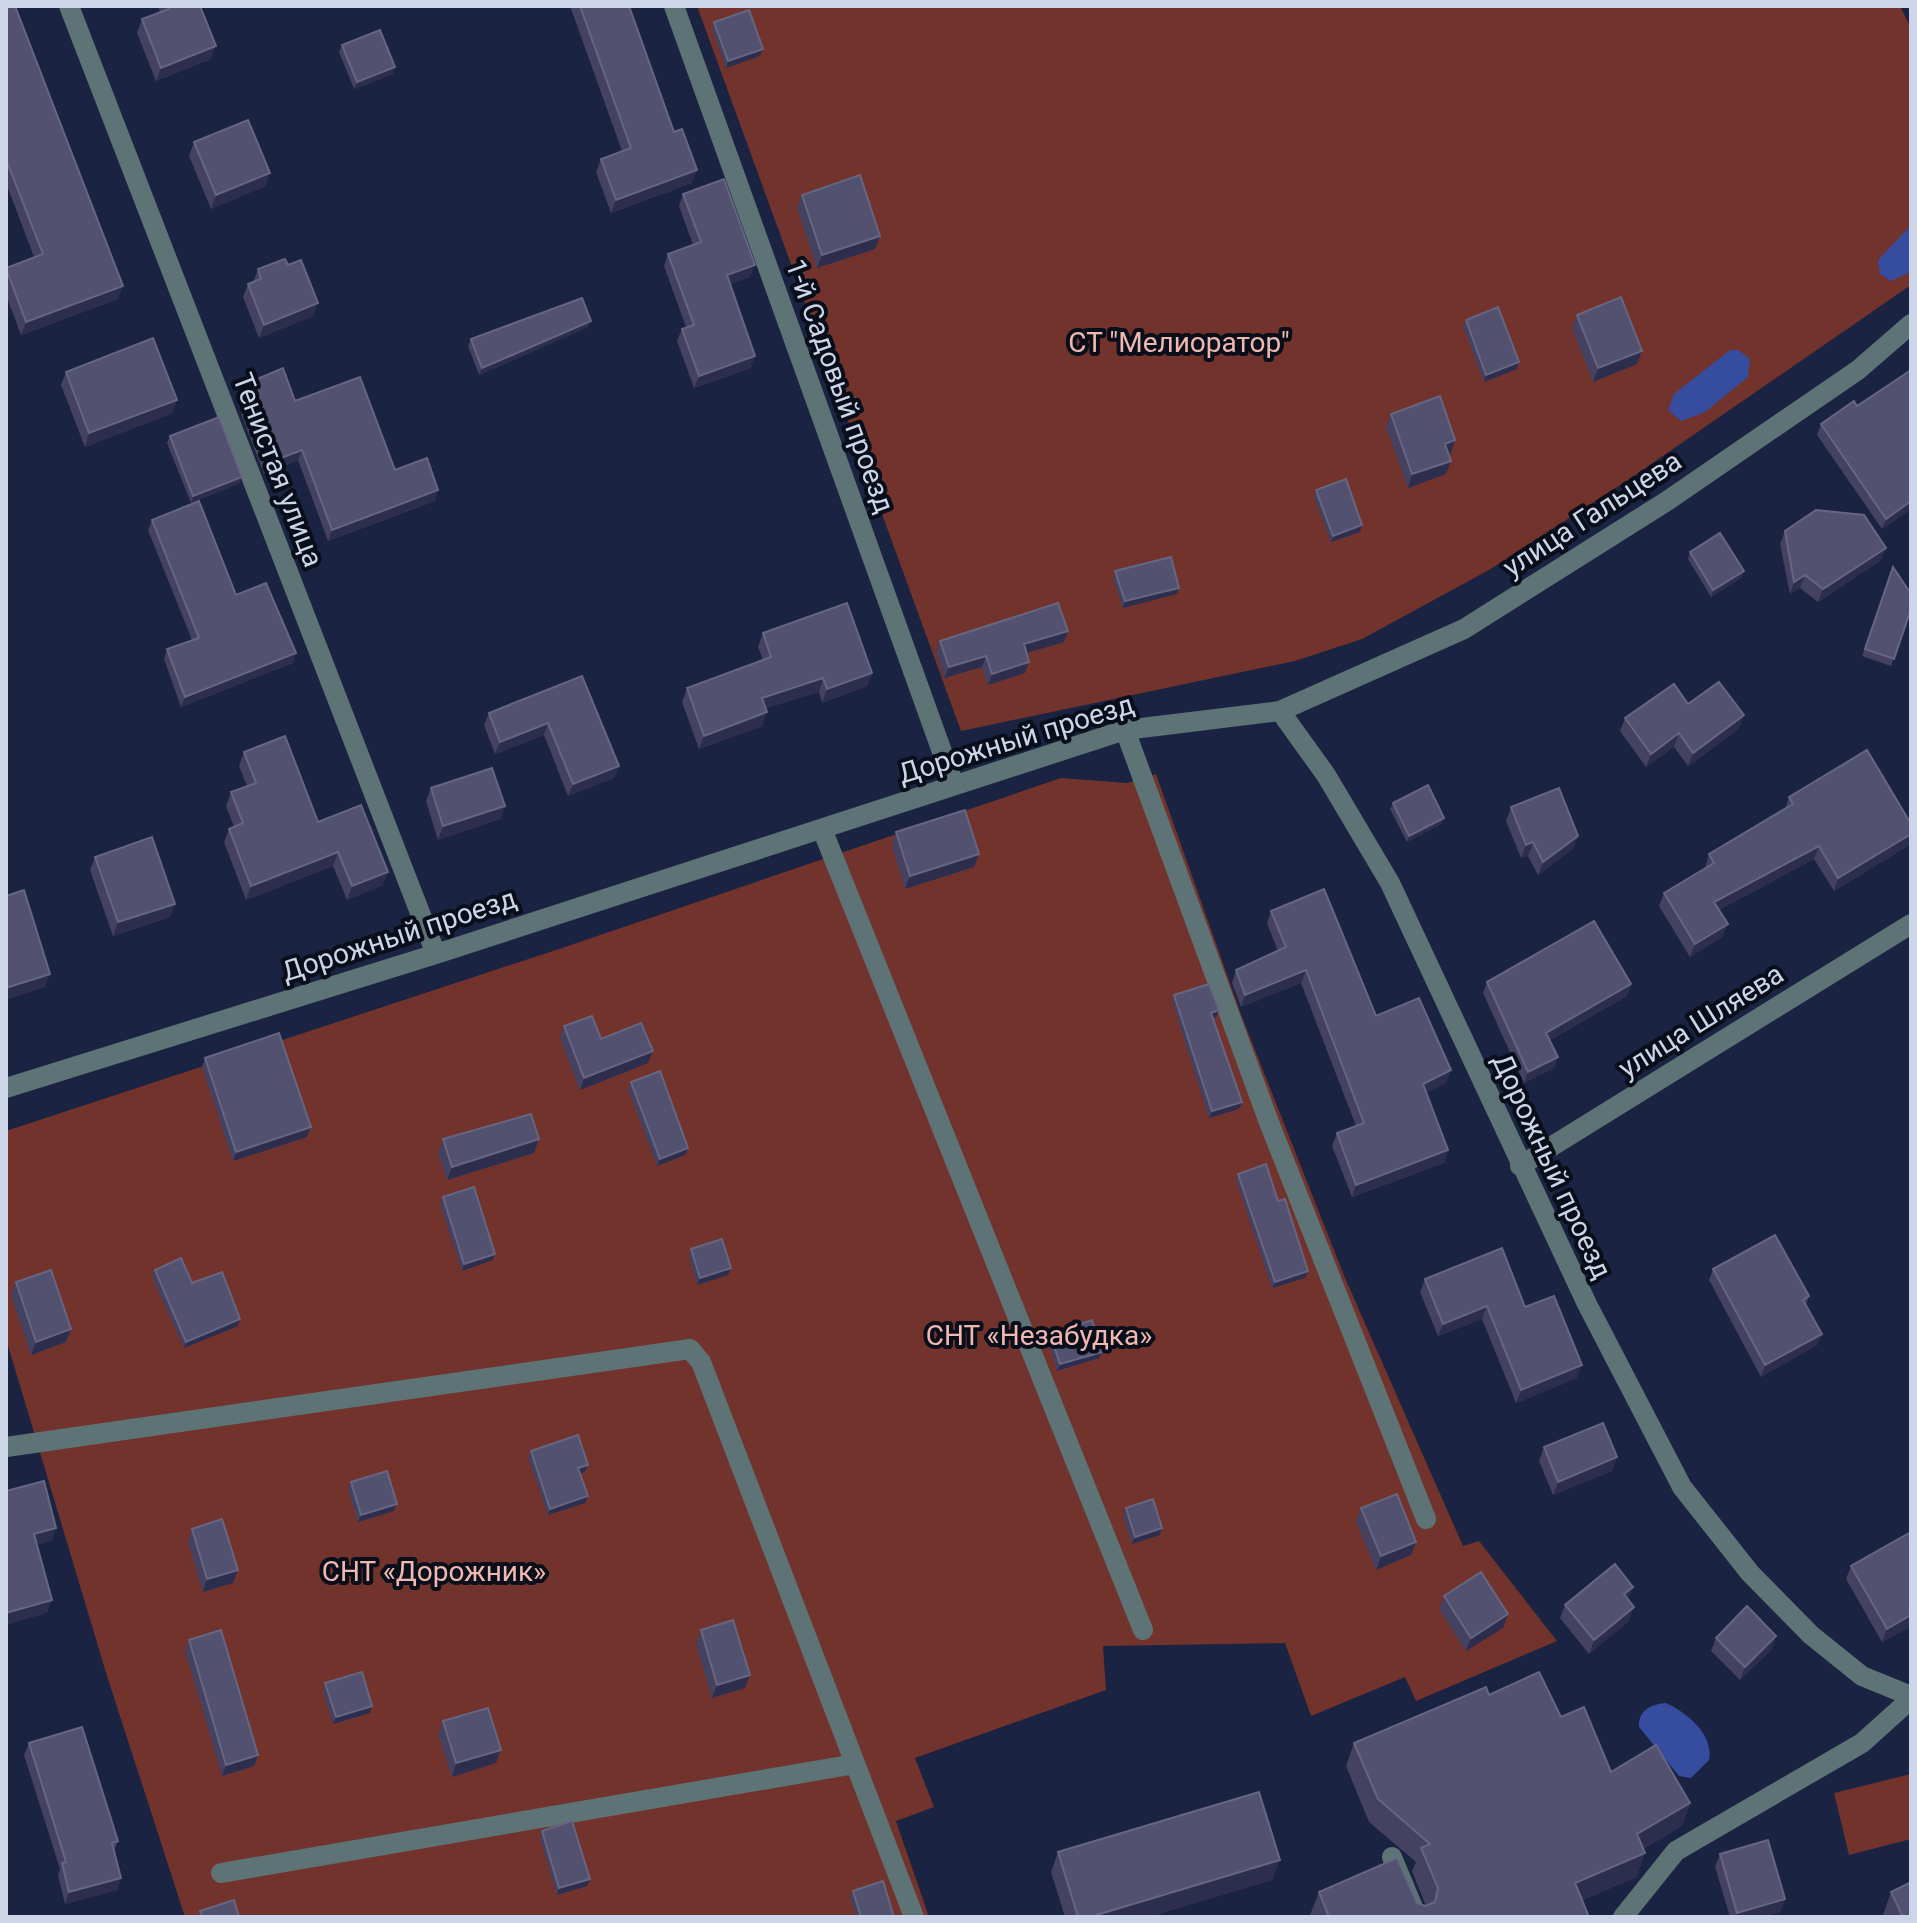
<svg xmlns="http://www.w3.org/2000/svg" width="1917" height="1923" font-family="Roboto,sans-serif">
<rect width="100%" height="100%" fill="#1a2341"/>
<path fill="#71332b" d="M697,6h1203l11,22v257l-283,195 -139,90 -127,69 -67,22 -334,70z
M1156,774l86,243 103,261 118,268 16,-5 78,100 -141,60 -11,-24 -94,39 -26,-73 -182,3 3,44 -191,68 19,49 -38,14 33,96h-744l-78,-241 -101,-337v-208l556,-183 499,-170 66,5z
M1911,1774v65l-62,16 -15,-62z"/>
<path fill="#364c9f" d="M1911,225v47l-20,9 -11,-7 -2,-14z
M1730,350h8l12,9 -2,18 -43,35 -24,9 -13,-11 6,-16z
M1666,1703c21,10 48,31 43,57l-18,18 -12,-2 -40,-49c-1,-17 13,-23 27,-24z"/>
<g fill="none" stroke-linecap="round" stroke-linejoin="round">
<path stroke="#5e7376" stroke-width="20" d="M69,6l367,948
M674,6l280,779
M1280,711l184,-82 203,-128 191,-131 53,-46
M1125,730l145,395 156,394
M822,829l321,801
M6,1088l430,-134 689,-224 155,-19 46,64 64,108 197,421 95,183 68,86 61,62 51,41 49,20
M1520,1166l391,-242
M6,1447l684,-98 11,13 213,555
M1392,1857l25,60
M221,1873l634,-109
M1623,1917l53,-66 186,-108 49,-44"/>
</g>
<path fill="#444161" d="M6,6l112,293 -97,36 -15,-40v-27l28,-11 -28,-74z
M158,6h42l11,53 -55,22 -19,-48 5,-14 18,-7z
M570,6h59l63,177 -81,30 -15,-41 5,-13 21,-8z
M714,22l46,34 -34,12 -14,-39z
M342,45l51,29 -39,15 -15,-37z
M194,142l76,31 -5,13 -54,23 -22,-53z
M683,194l67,83 -20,7 21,84 -57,20 -17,-47 5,-12 4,-2 -22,-61 4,-12 25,-9 -14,-39z
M802,195l73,54 -58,19 -20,-60z
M258,269l55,47 -54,22 -16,-41 5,-13 5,-2z
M1577,315l65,36 -5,13 -44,18 -21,-54z
M1466,320l53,42 -2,7 -33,13 -21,-56z
M588,327l-109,48 -11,-29 3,-7z
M1911,370v139l-29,20 -65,-94 4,-11 36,-18z
M66,372l111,28 -5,13 -87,34 -24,-62z
M250,382l45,19 100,69 40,31 -107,40 -30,-81 -34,14 -23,-60 4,-11 5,-2 -4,-9z
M1391,414l64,26 -4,13 -3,1 -2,20 -38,14 -22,-61z
M170,436l70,47 -49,20 -24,-60z
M1316,490l44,42 -29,10 -17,-45z
M152,520l84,75 60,58 -3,10 -112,44 -17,-48 3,-10 25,-9 -44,-110z
M1785,531l96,29 -63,42 -18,-14 -10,6 -10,-50z
M1690,552l54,19 -3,7 -30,19 -23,-38z
M1893,567l15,49 -17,50 -29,-10z
M1115,571l64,17 -2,6 -54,14 -10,-30z
M1068,631l-4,11 -37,11 -2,20 -37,12 -6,-18 -38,11 -8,-26 4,-11z
M763,633l109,40 -5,13 -45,17 -3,-11 -53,16 -4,18 -63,23 -17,-47 5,-14 76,-28 -5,-13z
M582,676l37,90 -5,12 -46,18 -24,-61 -49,19 -11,-29 5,-12z
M1688,704l51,25 -51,37 -14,-19 -28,20 -26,-36 5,-13z
M244,752l74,70 65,63 -36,15 -14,-34 -87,34 -22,-58 5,-13 5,-2 -8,-21 5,-14 16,-6 -8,-20z
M431,788l74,18 -5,13 -62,21 -12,-39z
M1789,797l122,47 -77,47 -20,-32 -95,51 4,26 -33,21 -31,-51 5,-13 41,-25 4,-14 76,-45z
M1393,803l48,21 -34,18 -17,-33z
M1511,807l67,29 -5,13 -35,26 -10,-19 -7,2 -15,-37z
M896,832l78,35 -69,22 -13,-43z
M95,857l80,47 -5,13 -57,19 -23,-66z
M1271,911l105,105 70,67 -19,9 21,58 -4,13 -92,34 -20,-51 5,-13 19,-7 -55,-143 -60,24 -9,-24 4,-13 42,-19 -11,-28z
M1487,982l144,2 -4,12 -77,44 8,17 -4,11 -30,15 -41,-90z
M1174,995l45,15 -3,7 -4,1 30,84 -3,7 -30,9 -37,-117z
M564,1026l37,13 47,24 -68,27 -20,-52z
M205,1058l102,79 -74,24 -31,-94z
M631,1082l57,66 -3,7 -28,11 -29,-77z
M443,1139l91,14 -87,27 -9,-27z
M1238,1174l40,27 30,70 -3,7 -33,10 -36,-108z
M443,1197l52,57 -2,6 -31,11 -22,-67z
M691,1249l40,19 -3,7 -31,10 -8,-29z
M1713,1269l96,27 -3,9 16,29 -5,11 -56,32 -52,-97z
M155,1270l83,56 -54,22 -32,-71z
M1425,1279l100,28 52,71 -61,25 -34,-84 -44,17 -18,-44z
M16,1282l55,47 -5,13 -35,13 -20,-60z
M1050,1334l52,18 -3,6 -42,13 -9,-30z
M1544,1447l73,10 -5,14 -59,24 -14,-34z
M531,1451l54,21 -5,1 8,23 -3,7 -37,12 -20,-58z
M351,1482l46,22 -3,7 -36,11 -10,-33z
M1126,1508l34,27 -28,9 -9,-29z
M1361,1508l55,34 -5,13 -35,15 -20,-48z
M192,1529l41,54 -30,9 -15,-50z
M1851,1566l60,60 -29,16 -36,-63z
M1444,1596l59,32 -37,23 -27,-42z
M1628,1600l1,21 -40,33 -29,-36 5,-13z
M701,1630l49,45 -5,13 -33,10 -16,-54z
M1716,1638l56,11 -32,31 -29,-29z
M189,1640l69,115 -4,11 -32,10 -37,-125z
M325,1683l45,30 -37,11 -10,-34z
M1489,1695l72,22 50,55 79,31 -8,23 -39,23 -6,28 -55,23 7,17h-278l-1,-2 9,-23 98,11 8,3h1l-14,-35 4,-9 -47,-40 -23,-56 8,-23z
M443,1721l53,42 -44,14 -14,-43z
M29,1743l89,98 -4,10 7,27 -4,12 -52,14 -7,-29 2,-6 -36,-114z
M542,1831l48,48 -3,7 -30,9 -17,-57z
M1058,1852l214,28 -124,37h-83l-14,-45z
M1720,1854l65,45 -5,13 -17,5h-33l-15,-50z
M853,1891l41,26h-37l-7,-19z
M1891,1892l20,25h-28v-2z"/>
<path fill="#2d2e4e" d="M216,46l-5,13 -55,22 5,-13z
M763,49l-3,7 -34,12 2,-7z
M395,67l-2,7 -39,15 3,-7z
M697,170l-5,13 -81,30 5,-13z
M270,173l-5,13 -54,23 5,-14z
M880,236l-5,13 -58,19 5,-13z
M755,265l-5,12 -27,10 4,-12z
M123,286l-5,13 -97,36 5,-13z
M318,303l-5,13 -54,22 5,-13z
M591,321l-3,6 -109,48 3,-7z
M1642,351l-5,13 -44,18 5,-14z
M755,356l-4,12 -57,20 5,-12z
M1519,362l-2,7 -33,13 2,-7z
M177,400l-5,13 -87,34 4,-14z
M1455,440l-4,13 -11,4 5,-13z
M302,450l-4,10 -34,14 4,-11z
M1451,461l-5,13 -38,14 4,-14z
M242,477l-2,6 -49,20 2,-7z
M438,490l-3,11 -107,40 4,-11z
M1911,501v8l-29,20 4,-10z
M1362,525l-2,7 -29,10 2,-6z
M1886,548l-5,12 -63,42 5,-13z
M1744,571l-3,7 -30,19 2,-7z
M1805,575l-5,13 -10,6 4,-12z
M1179,588l-2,6 -54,14 2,-7z
M1068,631l-4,11 -44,13 4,-11z
M296,653l-3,10 -112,44 4,-10z
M986,656l-4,11 -38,11 5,-11z
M1029,662l-4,11 -37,12 4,-11z
M872,673l-5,13 -45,17 5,-14z
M823,678l-4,14 -62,19 5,-13z
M767,712l-5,14 -63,23 5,-13z
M1744,715l-5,14 -51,37 5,-13z
M548,723l-4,12 -49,19 5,-12z
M1679,733l-5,14 -28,20 5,-13z
M619,766l-5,12 -46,18 5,-12z
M505,806l-5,13 -62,21 5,-14z
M1444,818l-3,6 -34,18 2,-6z
M1911,834v10l-77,47 4,-13z
M1578,836l-5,13 -35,26 5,-13z
M1533,842l-5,14 -7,2 5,-13z
M1819,846l-5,13 -104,56 4,-13z
M338,852l-5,14 -87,34 5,-14z
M979,854l-5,13 -69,22 5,-13z
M388,872l-5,13 -36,15 5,-14z
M175,904l-5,13 -57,19 5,-14z
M1728,924l-5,12 -33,21 5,-13z
M1306,970l-5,13 -60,24 4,-12z
M50,974l-5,13 -39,13v-12z
M1631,984l-4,12 -85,48 4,-11z
M1219,1010l-3,7 -8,3 3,-7z
M653,1051l-5,12 -68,27 4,-12z
M1558,1057l-4,11 -30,15 4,-11z
M1451,1070l-5,13 -27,13 4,-12z
M1242,1102l-3,7 -30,9 3,-7z
M311,1127l-4,10 -74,24 3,-9z
M539,1139l-5,14 -87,27 5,-13z
M688,1148l-3,7 -28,11 3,-7z
M1448,1150l-4,13 -92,34 4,-12z
M495,1254l-2,6 -31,11 2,-7z
M731,1268l-3,7 -31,10 3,-7z
M1308,1271l-3,7 -33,10 3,-6z
M1487,1306l-5,13 -44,17 5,-12z
M240,1319l-2,7 -54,22 2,-6z
M71,1329l-5,13 -35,13 5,-13z
M1822,1334l-5,11 -56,32 4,-12z
M1102,1352l-3,6 -42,13 3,-7z
M1582,1365l-5,13 -61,25 5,-13z
M1617,1457l-5,14 -59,24 5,-13z
M588,1465l-3,7 -9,2 2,-6z
M588,1496l-3,7 -37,12 2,-6z
M397,1504l-3,7 -36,11 3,-7z
M56,1528l-4,13 -23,6 5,-13z
M1162,1528l-2,7 -28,9 3,-7z
M1416,1542l-5,13 -35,15 5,-14z
M238,1570l-5,13 -30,9 4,-13z
M1633,1587l-5,13 -4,-6z
M52,1600l-5,13 -41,12v-12z
M1634,1607l-5,14 -40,33 5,-14z
M1508,1614l-5,14 -37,23 5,-13z
M1911,1615v11l-29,16 5,-13z
M1776,1636l-4,13 -32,31 5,-13z
M750,1675l-5,13 -33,10 5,-13z
M372,1706l-2,7 -37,11 3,-7z
M501,1750l-5,13 -44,14 4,-14z
M258,1755l-4,11 -32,10 4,-11z
M1690,1803l-8,23 -54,31 9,-23z
M1645,1853l-8,24 -71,29 9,-23z
M1280,1860l-8,20 -124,37h-58z
M121,1878l-4,12 -52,14 4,-12z
M590,1879l-3,7 -30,9 2,-7z
M1785,1899l-5,13 -17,5h-28l2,-4z"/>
<path fill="#535170" stroke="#666682" stroke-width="2" d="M6,6h9l108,280 -97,36 -20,-54 37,-14 -36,-92h-1z
M168,6h32l16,40 -55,22 -19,-49 27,-10z
M580,6h49l45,126 8,-3 15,41 -81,30 -15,-41 30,-11z
M749,10l14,39 -35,12 -14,-39z
M380,30l15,37 -38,15 -15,-37z
M248,120l22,53 -54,22 -22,-53z
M860,175l20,61 -58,19 -20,-60z
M724,179l31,86 -28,10 28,81 -56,20 -17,-47 12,-4 -26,-71 33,-12 -18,-48z
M285,259l3,6 13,-5 17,43 -54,22 -16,-41 13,-5 -3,-10z
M1621,297l21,54 -44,17 -21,-53z
M582,298l9,23 -109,47 -11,-29z
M1498,307l21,55 -33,13 -20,-55z
M153,338l24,62 -88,33 -23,-61z
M283,368l12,33 65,-24 35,93 32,-12 11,32 -106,40 -30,-80 -34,13 -23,-60 12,-5 -7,-16z
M1911,370v131l-25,18 -65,-95 33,-23 3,5z
M1440,396l15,44 -10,4 6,17 -39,13 -21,-60z
M219,417l23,60 -49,19 -23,-60z
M1346,479l16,46 -29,11 -17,-46z
M199,501l37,94 30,-12 30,70 -111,44 -18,-48 32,-11 -47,-118z
M1816,510l48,5 22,33 -63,41 -18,-14 -11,7 -9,-51z
M1720,533l24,38 -31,19 -23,-38z
M1171,557l8,31 -54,13 -10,-30z
M1893,567l18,27v15l-17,50 -29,-10z
M847,603l25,70 -45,16 -4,-11 -61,20 5,14 -63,24 -17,-48 84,-31 -8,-24z
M1058,603l10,28 -44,13 5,18 -37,12 -6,-18 -37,11 -9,-26z
M582,676l37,90 -46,18 -25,-61 -48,19 -11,-29z
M1719,682l25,33 -51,38 -14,-20 -28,21 -26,-36 49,-34 14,20z
M285,736l33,86 43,-17 27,67 -36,14 -14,-34 -87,34 -22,-57 14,-6 -12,-31 25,-9 -12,-31z
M1867,750l44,74v10l-73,44 -19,-32 -105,56 14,22 -33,20 -31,-51 50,-30 -5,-9 84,-50 -4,-7z
M492,768l13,38 -62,20 -12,-38z
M1428,785l16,33 -35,18 -16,-33z
M1559,788l19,48 -35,26 -10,-20 -7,3 -15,-38z
M965,810l14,44 -69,22 -14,-44z
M152,837l23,67 -57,18 -23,-65z
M1324,889l52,127 43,-18 32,72 -28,14 25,66 -92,35 -19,-52 27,-10 -58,-153 -61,25 -9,-25 50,-23 -15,-36z
M24,890l26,84 -44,14v-92z
M1594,921l37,63 -85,49 12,24 -30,15 -41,-90z
M1209,984l10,26 -8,3 31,89 -30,9 -38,-116z
M592,1016l9,23 40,-16 12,28 -69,27 -20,-52z
M279,1033l32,94 -75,25 -31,-94z
M660,1071l28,77 -28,11 -29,-77z
M531,1114l8,25 -87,28 -9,-28z
M1266,1164l12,37 7,-2 23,72 -33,11 -37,-108z
M474,1187l21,67 -31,10 -21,-67z
M1775,1235l34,61 -6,4 19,34 -57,31 -52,-96z
M722,1239l9,29 -31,10 -9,-29z
M1502,1248l23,59 29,-11 28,69 -61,25 -34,-84 -44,18 -18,-45z
M181,1258l11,25 30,-11 18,47 -54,23 -31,-72z
M51,1270l20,59 -35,13 -20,-60z
M1092,1320l10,32 -42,12 -10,-30z
M1603,1423l14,34 -59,25 -14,-35z
M578,1435l10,30 -10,3 10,28 -38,13 -19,-58z
M387,1471l10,33 -36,11 -10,-33z
M44,1481l12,47 -22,6 18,66 -46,13v-122z
M1397,1494l19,48 -35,14 -20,-48z
M1153,1499l9,29 -27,9 -9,-29z
M222,1519l16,51 -31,9 -15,-50z
M1911,1532v83l-24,14 -36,-63z
M1615,1564l18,23 -9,7 10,13 -40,33 -29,-35z
M1481,1572l27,42 -37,24 -27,-42z
M1747,1606l29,30 -31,31 -29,-29z
M733,1620l17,55 -33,10 -16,-55z
M221,1630l37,125 -32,10 -37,-125z
M362,1672l10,34 -36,11 -11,-34z
M1539,1672l22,45 23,-10 27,65 45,-27 34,58 -53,31 8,19 -70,30 14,34h-260l-10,-25 78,-34 20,45 8,3 10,-4 3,-14 -17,-40 9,-4 -52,-45 -24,-56 132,-56 3,8z
M488,1708l13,42 -45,13 -13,-42z
M82,1727l36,114 -6,2 9,35 -52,14 -7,-29 4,-1 -37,-119z
M1259,1792l21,68 -190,57h-12l-20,-65z
M572,1821l18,58 -31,9 -17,-57z
M1768,1840l17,59 -48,14 -17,-59z
M883,1881l11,36h-33l-8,-26z
M1911,1882v35h-8l-12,-25z
M234,1900l5,17h-37l-2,-6z"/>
<g text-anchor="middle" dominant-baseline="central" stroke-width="8" stroke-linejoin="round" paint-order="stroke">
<g font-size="28" fill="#f0b8af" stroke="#090e1b">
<text x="1179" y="342">СТ "Мелиоратор"</text>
<text x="1039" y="1335">СНТ «Незабудка»</text>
<text x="434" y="1571">СНТ «Дорожник»</text>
</g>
<g font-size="28" fill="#cdd5e8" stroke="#090e1b">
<text transform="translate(840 386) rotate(70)">1-й Садовый проезд</text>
<text transform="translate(278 470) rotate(69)">Тенистая улица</text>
<text transform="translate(1592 514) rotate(-33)">улица Гальцева</text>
<text transform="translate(1016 739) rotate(-17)">Дорожный проезд</text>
<text transform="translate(399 935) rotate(-18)">Дорожный проезд</text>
<text transform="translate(1701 1021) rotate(-32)">улица Шляева</text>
<text transform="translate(1552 1166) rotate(65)">Дорожный проезд</text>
</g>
</g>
<rect width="1917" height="1923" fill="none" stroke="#cdd5e8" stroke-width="16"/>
</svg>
